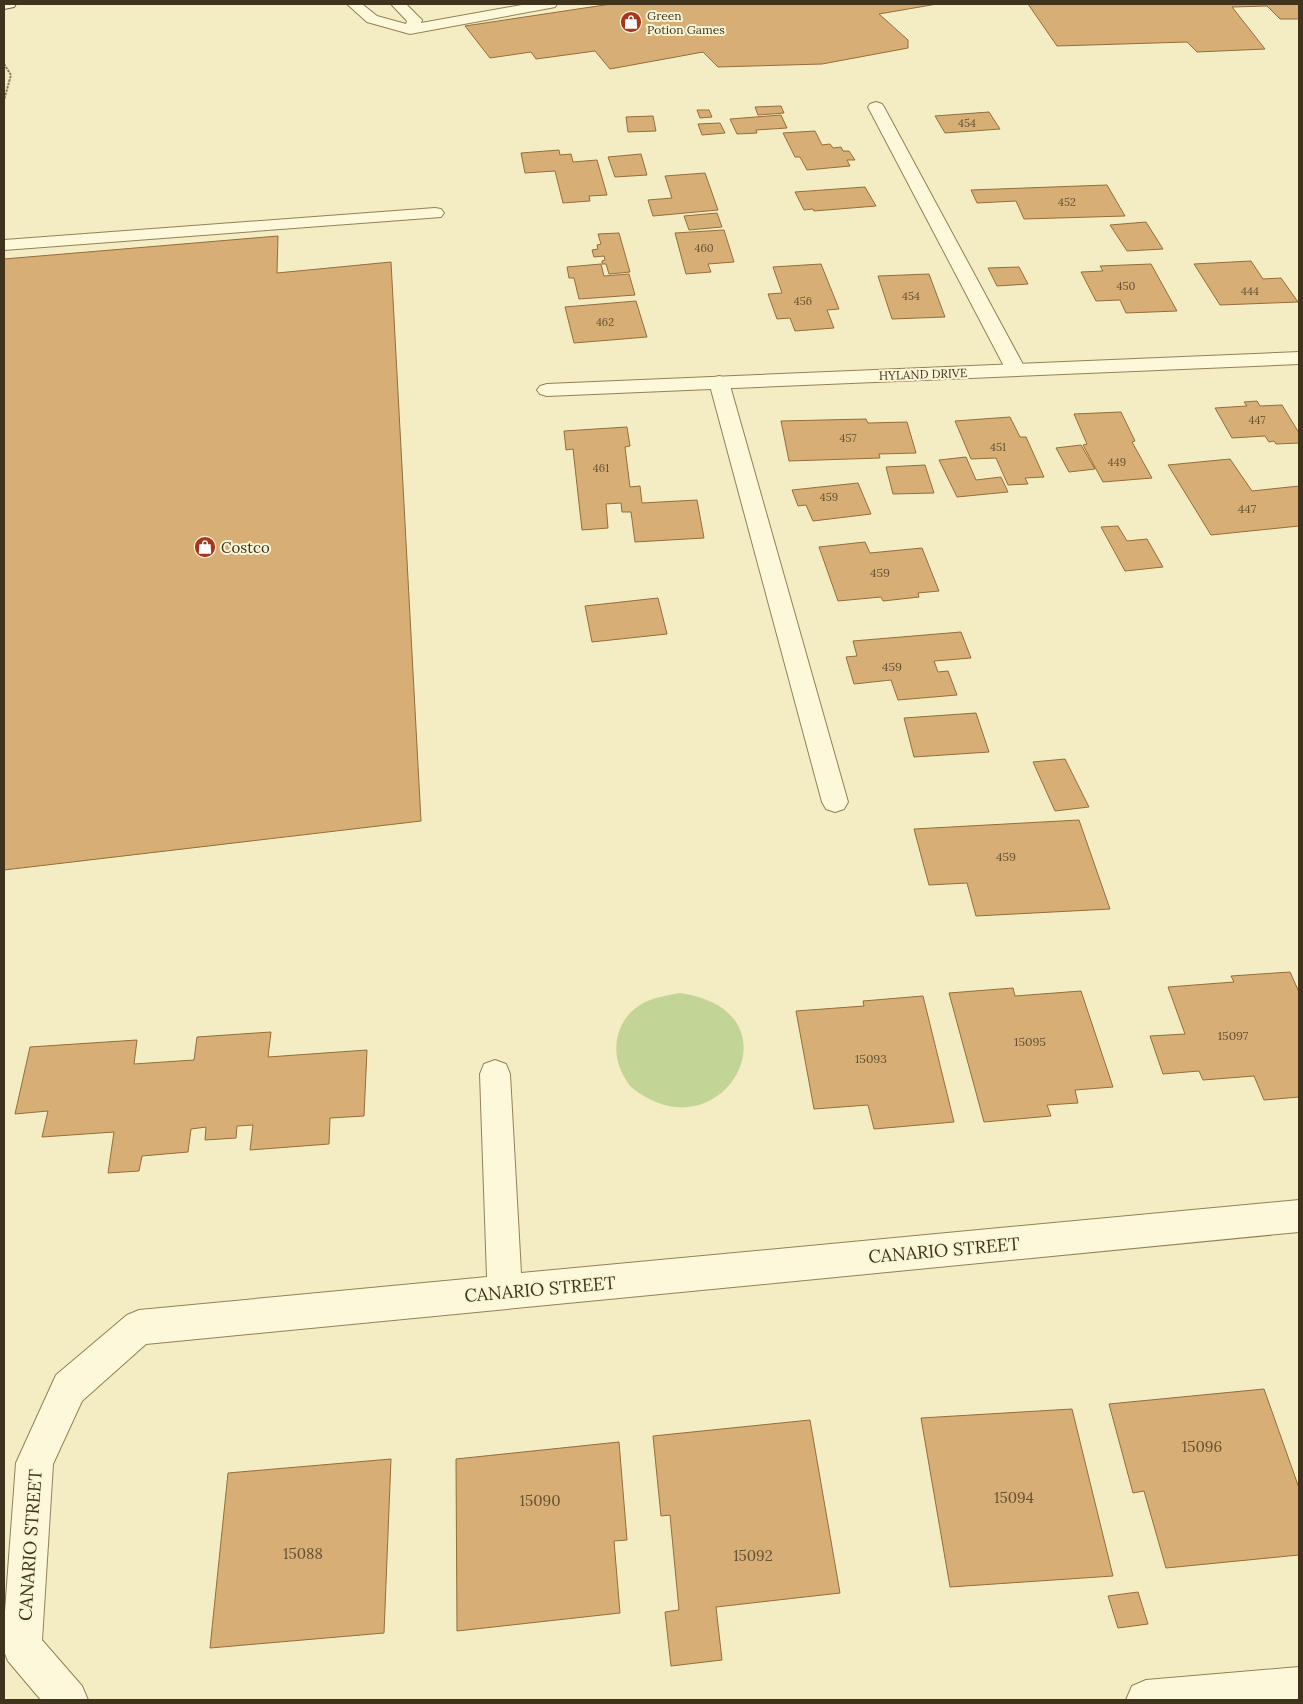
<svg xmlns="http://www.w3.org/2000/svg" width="1303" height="1704" font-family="Lora,serif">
<rect width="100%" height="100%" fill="#f4edc4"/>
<path fill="#c2d496" d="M680,993c126,18 41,168 -49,94 -3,-3 -5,-8 -8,-12 -13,-24 -7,-55 17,-70 12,-8 26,-9 40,-12z"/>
<path fill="#d7ae75" stroke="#946d3a" d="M611,4h326l-58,10 29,26v8l-86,16 -104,3 -15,-15 -93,17 -15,-18 -59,8 -5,-7 -41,6 -25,-32z
M1028,4h271v15h-19l-13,-13 -35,1 33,42 -68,3 -10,-10 -130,4z
M781,106l3,7 -26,2 -3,-8z
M697,110h12l3,7 -12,1z
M989,112l11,17 -55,4 -10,-17z
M781,115l6,13 -31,2 1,3 -20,1 -7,-15z
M653,116l3,15 -28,1 -2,-15z
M720,123l5,10 -23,2 -4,-11z
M815,131l7,14 8,-1 3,4 8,-1 2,4h6l6,9h-8l3,6 -43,4 -7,-13h-5l-12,-24z
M559,150l1,5 11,-1 2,8 24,-2 10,35 -18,1 1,5 -27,2 -8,-32 -30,2 -4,-20z
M641,154l6,21 -32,2 -7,-20z
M705,173l13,37 -65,6 -5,-16 24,-2 -7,-22z
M1107,185l18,31 -101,3 -8,-18 -39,2 -6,-13z
M865,187l11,19 -62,5 -1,-2 -9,1 -9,-18z
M717,213l5,14 -33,3 -5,-14z
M1146,222l17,27 -36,2 -17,-26z
M724,230l10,32 -26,2 3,8 -25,2 -11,-41z
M619,233l11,39 -21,2 -3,-10h-4v-3l3,-1 -1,-4 -10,1 -2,-7 6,-1 -1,-4 4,-1 -3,-10z
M278,236l-1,37 114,-11 30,559 -417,49v-611z
M1251,261l12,18 18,-1 17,24 -78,3 -26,-41z
M601,264l3,12 25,-2 6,21 -56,4 -5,-21h-5l-2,-11z
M821,264l18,45 -12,1 7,18 -39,3 -5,-13 -13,1 -9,-25 14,-1 -9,-26z
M1151,264l26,47 -51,2 -6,-13 -24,1 -15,-29 22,-1 -3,-5z
M1019,267l9,17 -31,2 -9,-18z
M929,274l16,43 -53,2 -14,-43z
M636,301l11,36 -73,6 -9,-36z
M1257,401l3,5 22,-1 17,28v10l-23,1 -2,-3 -5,1 -4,-6 -33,2 -17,-30 32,-2 -3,-4z
M1121,412l14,29 -3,1 20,36 -49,4 -20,-37 4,-1 -13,-30z
M1010,417l10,20h6l18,40 -19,1 3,6 -20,1 -12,-27 -25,1 -16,-38z
M866,419l2,4 39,-1 9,31 -37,1 1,4 -91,3 -8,-40z
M627,427l3,19 -5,1 5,40 10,-1 2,17 55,-3 7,38 -69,4 -4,-30h-9l-1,-9 -15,1 2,24 -26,2 -9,-81 -7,1 -2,-19z
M1081,445l14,24 -26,3 -13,-24z
M966,457l10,23 25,-3 7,15 -51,5 -18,-37z
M1230,459l22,32 47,-5v40l-88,9 -43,-70z
M925,465l9,28 -41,1 -7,-27z
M858,483l13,31 -58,7 -7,-16 -8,1 -6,-16z
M1118,526l9,15 20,-2 16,28 -38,4 -24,-44z
M865,542l5,11 52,-5 17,43 -21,2 1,4 -36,4 -2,-4 -43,4 -19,-54z
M658,598l9,36 -75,8 -7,-36z
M961,632l10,26 -37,3 4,11 10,-1 9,24 -59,5 -7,-20 -37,4 -8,-27 11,-1 -4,-15z
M976,713l13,39 -75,5 -10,-39z
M1065,759l24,48 -34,4 -22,-49z
M1079,820l31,89 -134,7 -9,-33 -38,2 -15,-56z
M1290,972l9,20v105l-35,3 -10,-24 -51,4 -4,-9 -36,3 -13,-38 35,-2 -17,-47 66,-5 -3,-6z
M1013,988l2,8 66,-5 32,96 -38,3 3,13 -31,2 4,11 -67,6 -35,-129z
M923,996l31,126 -80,7 -6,-24 -54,4 -18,-98 68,-5 -1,-5z
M271,1032l-3,25 99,-7 -3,66 -34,2 -1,26 -79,6 3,-25 -16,1 -1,12 -31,2 1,-13 -15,2 -3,23 -46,4 -3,15 -31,2 6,-41 -72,5 6,-26 -33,3 15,-67 107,-7 -3,24 60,-4 3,-23z
M1264,1389l35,99v67l-133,13 -22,-77 -11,2 -24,-89z
M1072,1409l41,167 -163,11 -29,-169z
M810,1420l30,173 -124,14 6,53 -51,6 -6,-54 14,-2 -9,-95 -9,1 -8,-80z
M619,1442l8,98 -13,1 6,72 -163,18 -1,-172z
M391,1459l-7,174 -174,15 18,-175z
M1138,1592l10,32 -30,4 -10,-32z"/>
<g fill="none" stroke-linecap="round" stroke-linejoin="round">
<g stroke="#918057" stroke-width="2">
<path id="service" d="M347,4h15l15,12 29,8 1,-3 -16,-17h15l16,16 -1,3 106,-19h30l-2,3 -5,1 -140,26 -43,-12z
M876,102l6,2 2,3 142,263 -3,4 -7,2 -7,-2 -3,-4 -138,-263 2,-3z
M435,208l6,1 3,4 -3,4 -437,33v-10z
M719,376l7,2 3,4 119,420 -4,7 -9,3 -9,-3 -4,-7 -113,-420 3,-4z"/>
</g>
<g stroke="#918057" stroke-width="2">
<path id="minor" d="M1299,352v12l-752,32 -7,-2 -3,-4 3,-4 7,-2z
M495,1060l11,4 4,10 11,199 778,-73v32l-1153,112 -64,57 -29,63 -11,176 40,46 6,14h-47l-33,-39 -4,-10v-26l12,-162 40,-88 71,-60 12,-5 348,-33 -7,-203 4,-10z
M1299,1667v33h-173l6,-14 14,-6z"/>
</g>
<g stroke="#73603a" stroke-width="2">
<path id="secondary" d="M4,4h12l-2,3 -10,2z"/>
</g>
<path stroke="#918057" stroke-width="2" stroke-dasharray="2.5 1" stroke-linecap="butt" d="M4,64l7,11 -7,25"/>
<use href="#service" fill="#fdf8d9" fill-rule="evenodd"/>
<use href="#minor" fill="#fdf8d9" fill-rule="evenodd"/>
<use href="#secondary" fill="#fdf8d9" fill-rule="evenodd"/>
</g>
<defs>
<g id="shop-disc" transform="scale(1.125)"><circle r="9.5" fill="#a8351f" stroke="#faf5d5"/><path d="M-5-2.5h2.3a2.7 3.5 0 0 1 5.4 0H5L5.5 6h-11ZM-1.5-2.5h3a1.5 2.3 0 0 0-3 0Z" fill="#fff"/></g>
</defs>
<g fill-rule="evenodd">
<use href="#shop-disc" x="631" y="22"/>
<use href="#shop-disc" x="205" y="547"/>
</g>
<g text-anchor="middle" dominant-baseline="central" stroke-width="4" stroke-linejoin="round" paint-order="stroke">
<g font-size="11" fill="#655233">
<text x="967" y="123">454</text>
<text x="1067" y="202">452</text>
<text x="704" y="248">460</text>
<text x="1126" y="286">450</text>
<text x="1250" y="291">444</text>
<text x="911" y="296">454</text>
<text x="803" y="301">456</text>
<text x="605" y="322">462</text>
<text x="1257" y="420">447</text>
<text x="848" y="438">457</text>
<text x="998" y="447">451</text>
<text x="1117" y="462">449</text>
<text x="601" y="468">461</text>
<text x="829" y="497">459</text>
</g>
<g font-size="12" fill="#3f331d" stroke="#faf5d5" text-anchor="start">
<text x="647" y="15">Green<tspan x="647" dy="14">Potion Games</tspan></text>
</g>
<g font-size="12" fill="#3f331d" stroke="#faf5d5">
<text transform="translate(923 374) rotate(-2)">HYLAND DRIVE</text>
</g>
<g font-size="12" fill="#655233">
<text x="1247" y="508">447</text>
<text x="880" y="572">459</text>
<text x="892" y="666">459</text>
<text x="1006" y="856">459</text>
<text x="1233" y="1035">15097</text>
<text x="1030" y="1041">15095</text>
<text x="871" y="1058">15093</text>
</g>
<g font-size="15" fill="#3f331d" stroke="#faf5d5" text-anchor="start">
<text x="221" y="547">Costco</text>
</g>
<g font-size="15" fill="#655233">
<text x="1202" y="1446">15096</text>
<text x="1014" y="1497">15094</text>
<text x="540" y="1500">15090</text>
<text x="303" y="1553">15088</text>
<text x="753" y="1555">15092</text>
</g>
<g font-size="18" fill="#3f331d" stroke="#faf5d5">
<text transform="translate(944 1250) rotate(-5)">CANARIO STREET</text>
<text transform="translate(540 1289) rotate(-5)">CANARIO STREET</text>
<text transform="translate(30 1545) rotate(-86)">CANARIO STREET</text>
</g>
</g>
<rect width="1303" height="1704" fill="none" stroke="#3f331d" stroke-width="10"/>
</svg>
